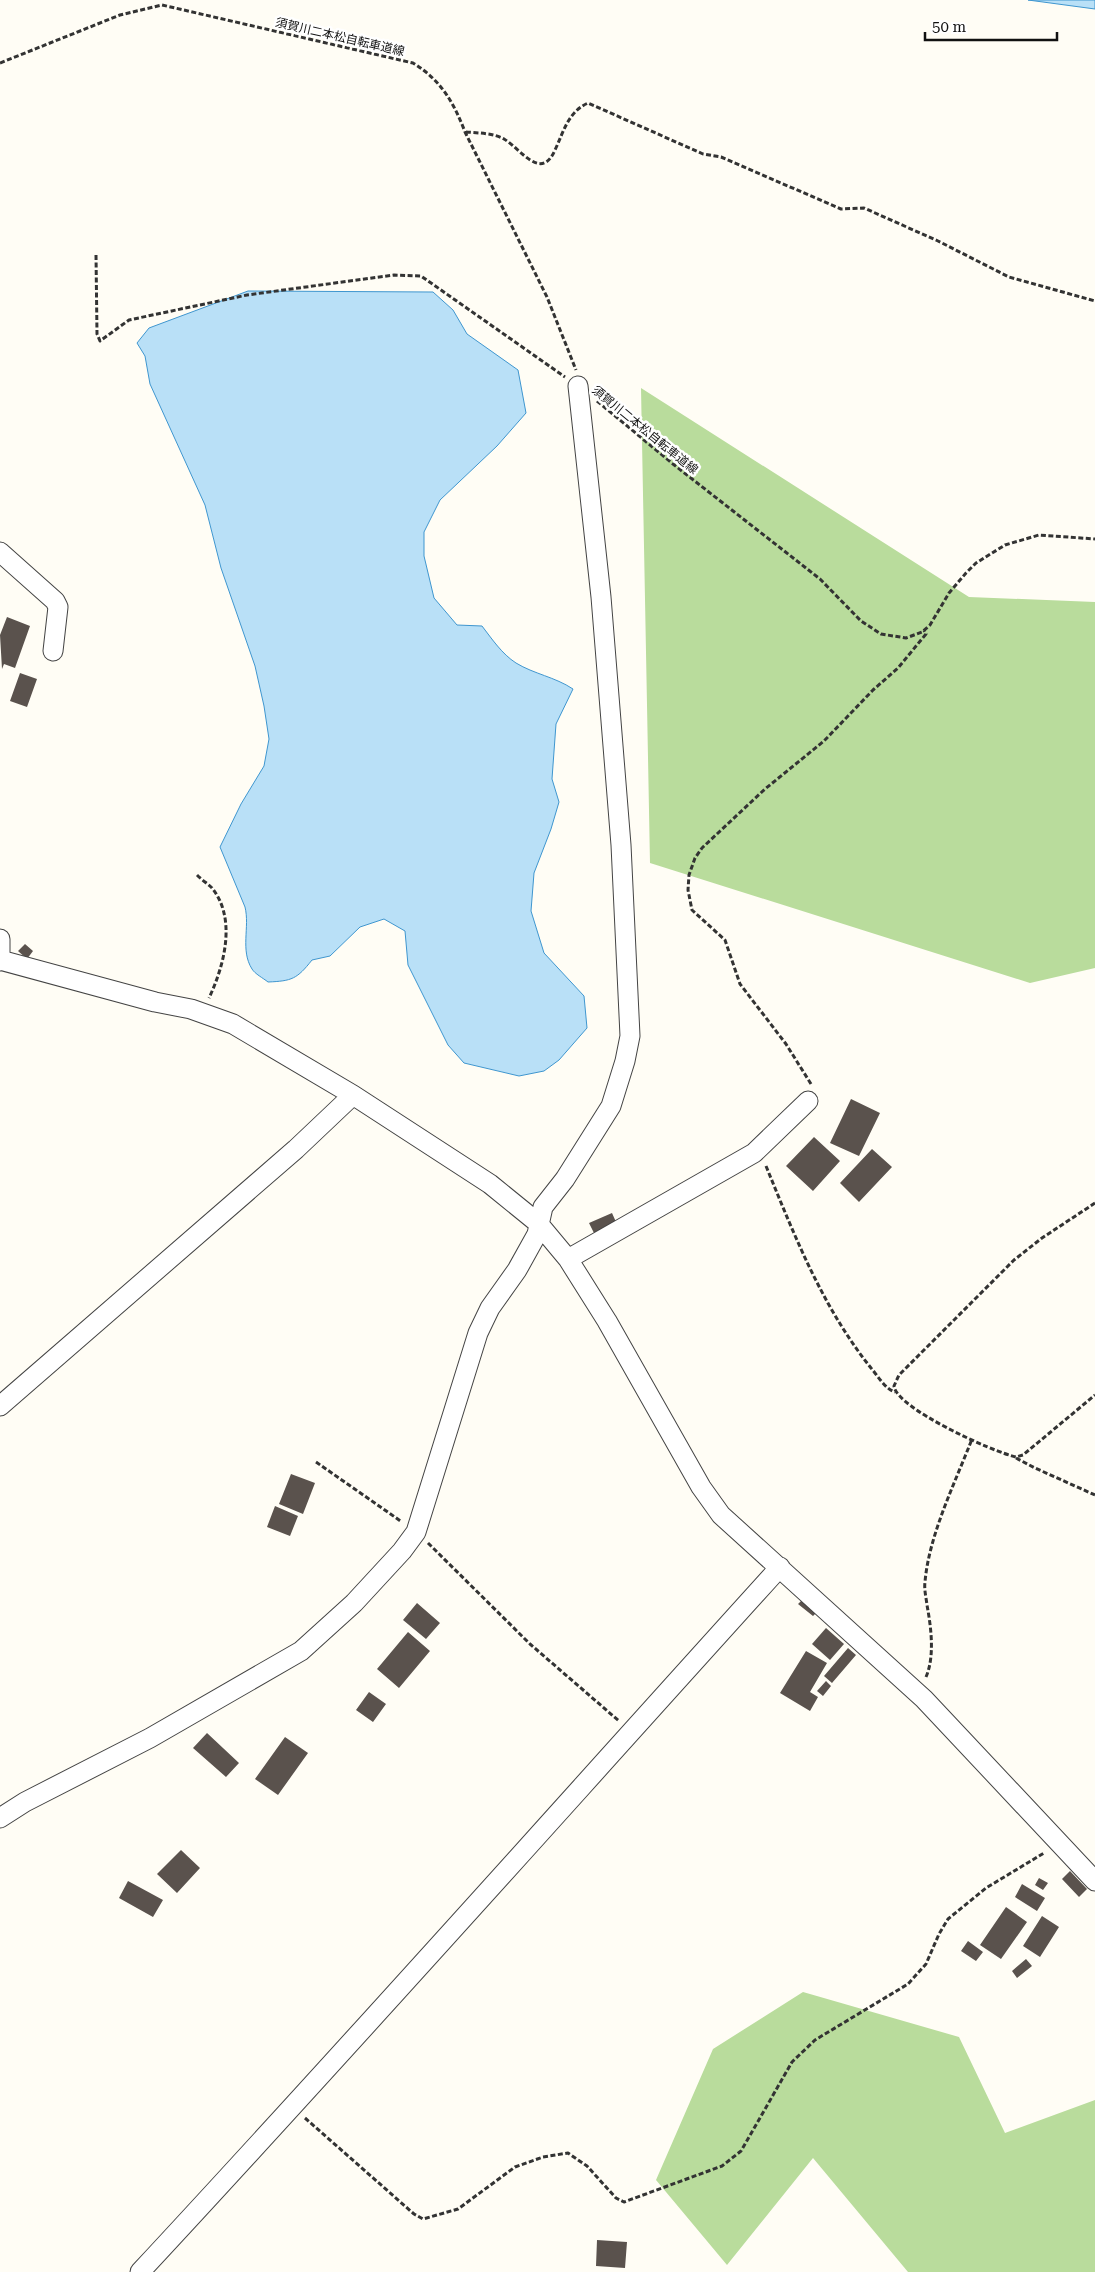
<svg xmlns="http://www.w3.org/2000/svg" width="1095" height="2272" font-family="'Roboto Serif','Noto Sans JP',serif">
<rect width="100%" height="100%" fill="#fffdf5"/>
<path fill="#b9dc9c" d="M641,388l328,209 126,5v366l-65,15 -380,-120z
M803,1992l156,45 46,96 90,-33v172h-187l-95,-114 -86,107 -71,-85 57,-131z"/>
<path fill="#b9e0f7" stroke="#3f96cf" d="M1028,0h67v9z
M248,291l185,1 20,18 14,24 51,36 8,43 -29,33 -57,54 -16,32v24l10,42 23,27 25,1c10,13 20,28 34,37 18,11 39,14 57,26l-17,35 -4,55 7,23 -8,27 -17,44 -3,38 13,42 40,43 3,32 -28,32 -15,11 -25,5 -55,-13 -16,-18 -40,-80 -3,-34 -21,-12 -24,8 -30,29 -18,4c-15,19 -20,21 -44,22 -5,-4 -13,-8 -16,-13 -12,-19 -2,-42 -7,-62l-25,-60 21,-43 23,-38 5,-27 -5,-33 -9,-40 -34,-98 -16,-63 -55,-121 -5,-28 -8,-13 12,-15z"/>
<path fill="#5a524d" d="M7,617l23,9 -15,42 -11,-4 -2,5 -2,-34z
M20,673l17,6 -10,28 -17,-6z
M25,944l8,7 -6,8 -9,-8z
M851,1099l29,14 -21,43 -29,-13z
M814,1137l26,24 -27,30 -27,-25z
M872,1149l20,18 -33,35 -19,-19z
M612,1213l4,9 -22,11 -5,-10z
M291,1474l24,9 -12,31 -24,-10z
M275,1506l23,10 -8,20 -23,-9z
M803,1599l15,12 -5,5 -15,-12z
M417,1603l23,20 -14,16 -23,-19z
M826,1628l18,16 -14,16 -18,-16z
M408,1632l22,19 -31,37 -22,-19z
M848,1648l8,7 -24,28 -8,-7z
M806,1651l21,12 -17,29 8,5 -8,14 -30,-18z
M826,1681l5,5 -8,10 -6,-5z
M369,1692l17,12 -13,18 -17,-12z
M207,1733l32,30 -13,14 -33,-29z
M285,1737l23,16 -30,42 -23,-16z
M181,1850l19,18 -23,25 -20,-19z
M1070,1871l17,18 -8,8 -17,-18z
M1039,1878l9,5 -5,7 -8,-5z
M128,1881l35,19 -10,17 -34,-19z
M1022,1884l23,14 -8,13 -22,-14z
M1006,1907l21,15 -26,37 -21,-14z
M1042,1916l17,11 -19,30 -17,-11z
M968,1941l15,11 -7,9 -15,-10z
M1026,1959l6,7 -15,12 -5,-7z
M597,2240l30,2 -2,26 -29,-2z"/>
<g fill="none" stroke-linecap="round" stroke-linejoin="round">
<g stroke="#444" stroke-width="21">
<path id="minor" d="M0,552l55,49 3,6 -5,44
M0,939v22
M0,960l155,42 36,7 42,15 120,71 137,89 48,39 30,36 39,62 94,166 20,28 203,184 171,182
M568,1259l186,-106 54,-52
M0,1406l296,-257 57,-54
M0,1818l25,-16 125,-64 151,-87 53,-48 48,-52 14,-19 62,-199 12,-25 27,-38 20,-36 6,-27 22,-28 46,-73 14,-45 5,-25 -9,-191 -20,-248 -23,-211
M140,2272c216,-232 427,-470 640,-705"/>
</g>
<path stroke="#333" stroke-width="3" stroke-dasharray="5 2.5" stroke-linecap="butt" d="M0,63l120,-48 42,-10 251,58c28,17 41,40 52,69l82,165 29,73
M466,132c12,1 28,1 38,7 17,10 37,43 51,11 9,-19 13,-38 33,-47l115,51 18,3 120,52 23,-1 74,33 71,36 86,24
M96,255l1,79 3,7 29,-21 118,-25 147,-20 27,1 144,101
M597,401l76,63 147,115 41,42 20,13 25,4 16,-6 8,-7 19,-32 17,-20 10,-10 29,-18 34,-10 56,4
M197,875c5,5 11,9 15,13 25,31 12,78 -3,110
M811,1084l-25,-40 -46,-60 -15,-44 -33,-30 -4,-20 1,-15 6,-17 7,-10 63,-59 59,-48 49,-51 25,-22 28,-34 -2,-4
M766,1166c29,71 57,142 105,202 7,8 14,21 24,24
M1095,1203l-53,35 -28,22 -115,115 -5,11c2,22 99,66 122,71l7,-2 72,-60
M1016,1458l19,10 60,27
M316,1462l86,60
M428,1543l102,101 89,77
M926,1677c9,-21 5,-50 1,-72 -1,-8 -3,-16 -2,-23 4,-47 30,-99 47,-143
M305,2118l109,96 9,5 35,-10 57,-42 28,-10 25,-4 19,13 29,32 8,4 98,-36 19,-15 51,-89 23,-22 93,-56 18,-20 13,-30 9,-15 38,-31 58,-35"/>
<use href="#minor" stroke="#fff" stroke-width="19"/>
</g>
<g text-anchor="middle" dominant-baseline="central" stroke-width="5" stroke-linejoin="round" paint-order="stroke">
<g font-size="12" fill="#111" stroke="#fff">
<text transform="translate(340 37) rotate(13)">須賀川二本松自転車道線</text>
<text transform="translate(645 430) rotate(39)">須賀川二本松自転車道線</text>
</g>
</g>
<path d="M925 32v8h132v-8" fill="none" stroke="#111111" stroke-width="2.5"/>
<text x="932" y="32" font-size="15" fill="#111111" stroke="#ffffff" stroke-width="4" paint-order="stroke">50 m</text>
</svg>
